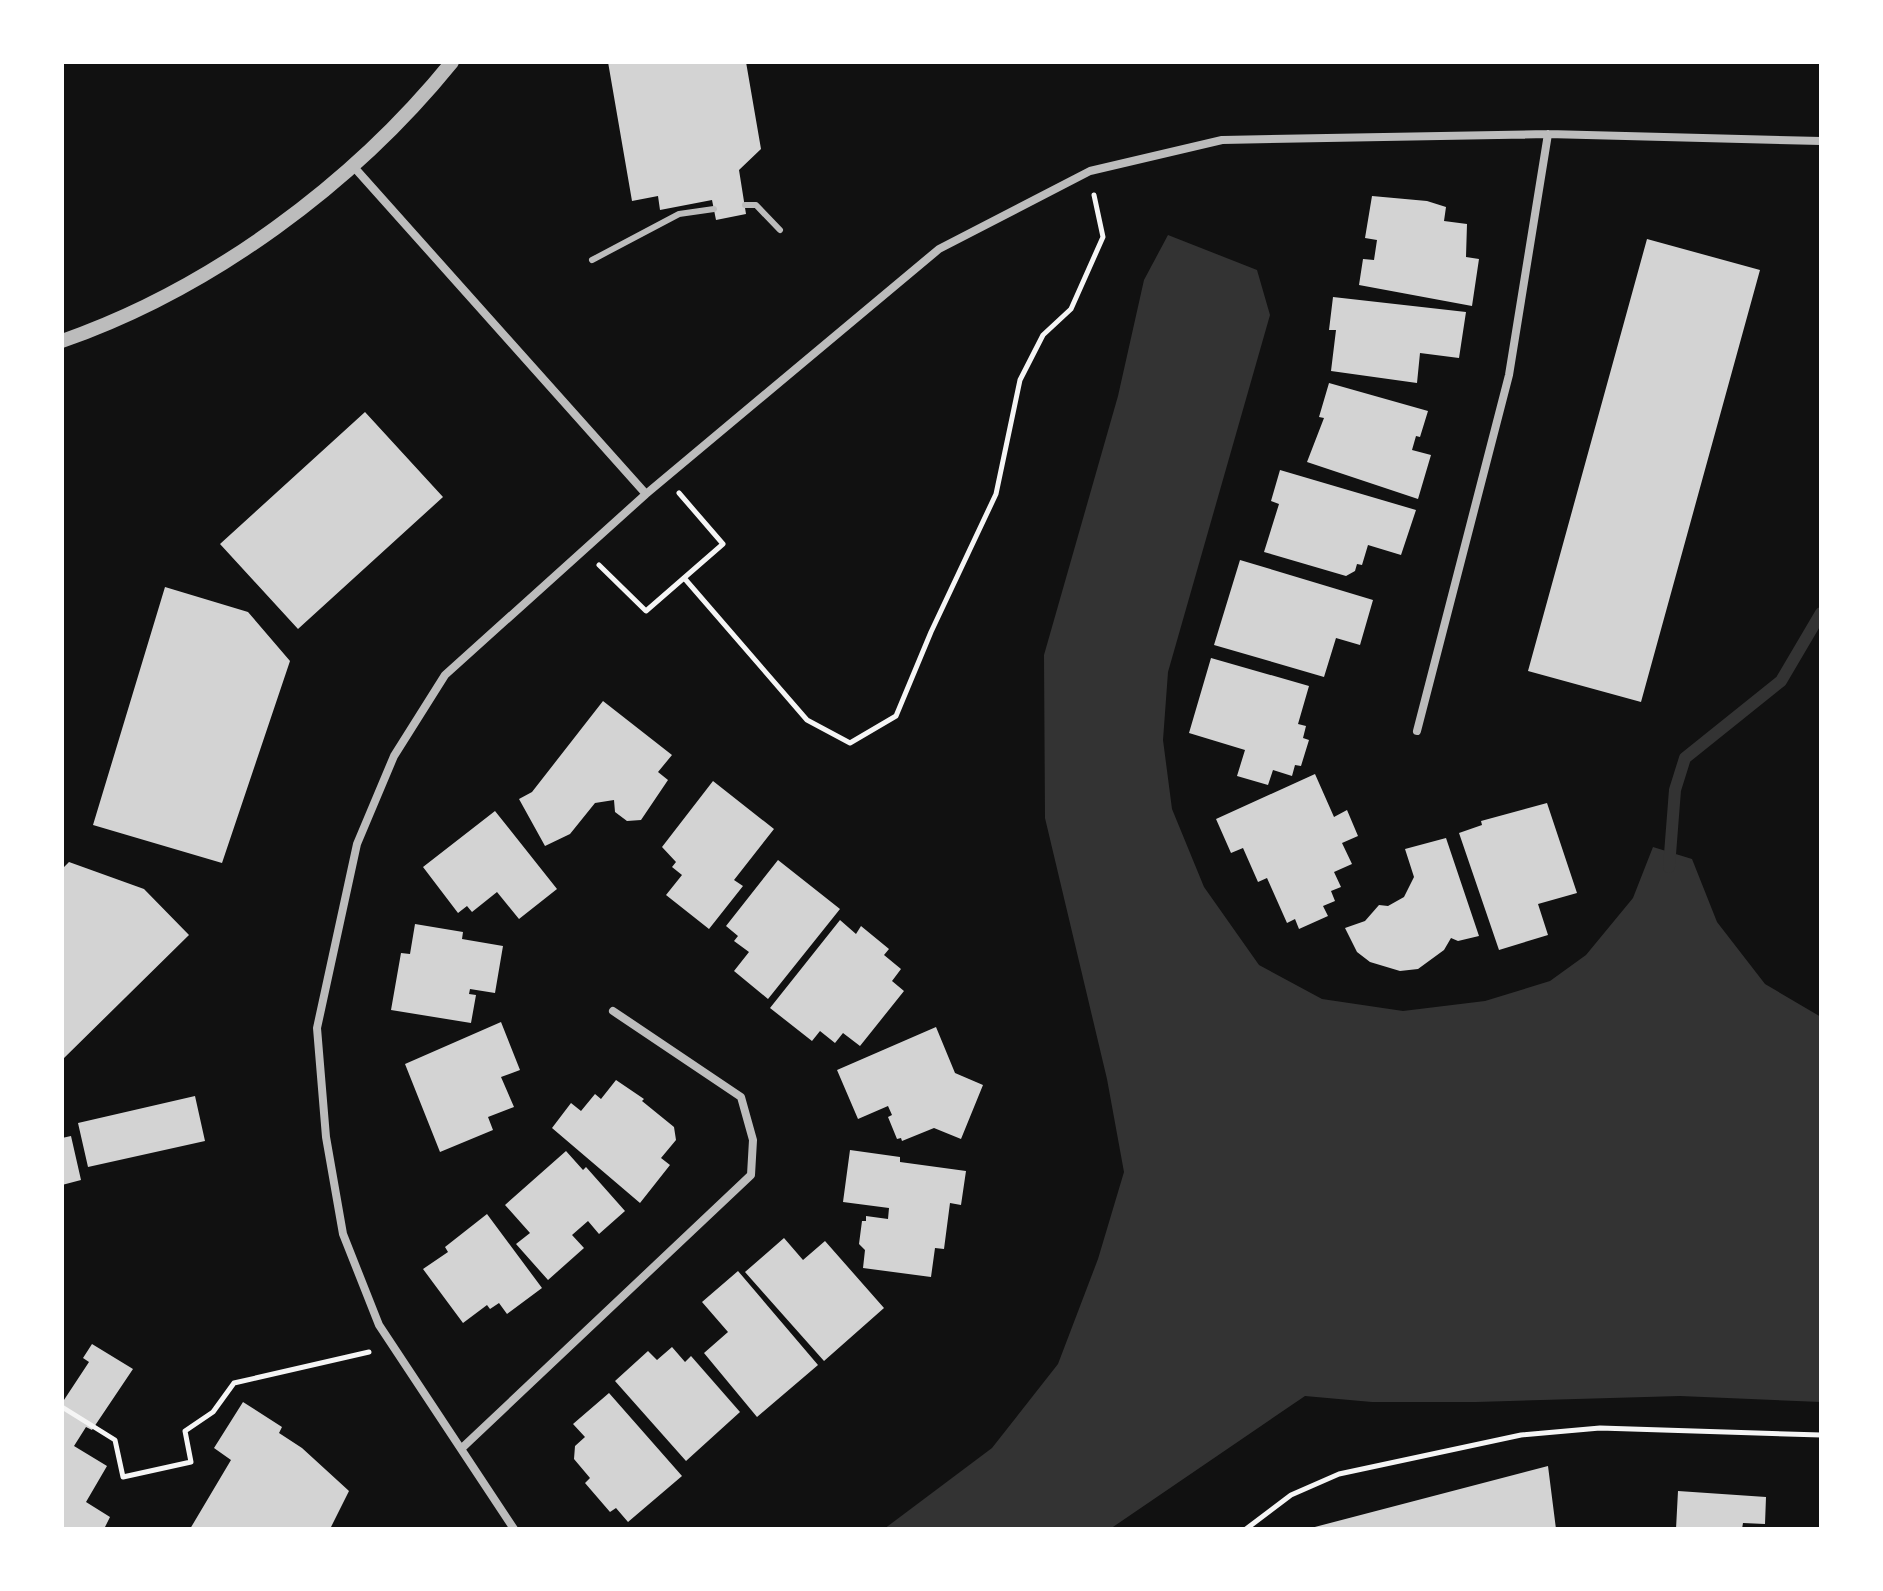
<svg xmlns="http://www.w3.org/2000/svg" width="1883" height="1591" font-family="'Open Sans',sans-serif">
<rect width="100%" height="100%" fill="#111"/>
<path fill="#333" d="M1168,235l89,35 13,45 -102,357 -5,68 9,69 32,78 55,78 63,34 81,12 82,-10 65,-20 36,-26 47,-57 20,-51 39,12 25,63 48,62 56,33v385l-141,-6 -204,6h-104l-67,-6 -195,133h-226l108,-81 66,-84 40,-105 26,-87 -17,-93 -62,-261 -1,-163 74,-259 26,-116z"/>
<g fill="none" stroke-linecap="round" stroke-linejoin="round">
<path stroke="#333" stroke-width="12" d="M1669,867l6,-77 10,-32 96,-77 40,-68"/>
</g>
<path fill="#d3d3d3" d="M608,62h138l15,87 -22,21 7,44 -30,6 -4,-20 -52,10 -2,-14 -26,5z
M1372,196l55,5 19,6 -2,14 23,3 -1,33 13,2 -7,47 -113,-21 4,-26 11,1 3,-20 -12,-2z
M1647,239l113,31 -119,432 -113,-31z
M1333,297l133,15 -7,46 -39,-5 -3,30 -86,-12 5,-41h-7z
M1329,383l99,28 -8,26 -4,-1 -4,14 19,5 -13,44 -111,-37 17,-44 -5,-1z
M365,412l78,85 -145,132 -78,-85z
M1280,470l136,40 -15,45 -33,-10 -6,20 -5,-1 -2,7 -9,5 -82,-24 15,-48 -8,-3z
M1240,560l133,40 -13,45 -24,-7 -12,39 -110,-32z
M165,587l83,25 42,49 -68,202 -129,-38z
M1211,658l98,28 -11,38 8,2 -3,12 6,2 -8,26 -6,-1 -3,11 -19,-6 -5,15 -31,-9 8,-26 -56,-17z
M603,701l69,54 -14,17 10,8 -27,40 -14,1 -12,-9 -1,-12 -19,3 -25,31 -25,12 -26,-47 13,-7z
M1315,774l19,43 13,-7 11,26 -16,7 10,21 -18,8 7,15 -10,4 4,10 -12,5 5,10 -29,13 -4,-10 -8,4 -20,-45 -9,4 -15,-34 -12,5 -15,-34z
M713,781l61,48 -40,51 9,6 -34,43 -43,-34 16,-20 -10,-8 4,-5 -14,-15z
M1547,803l30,90 -39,11 10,31 -49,15 -40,-117 23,-8 -1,-4z
M495,811l62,78 -38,30 -22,-27 -25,20 -5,-6 -9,7 -35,-46z
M1446,838l33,98 -21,5 -7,-3 -7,12 -26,19 -18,2 -30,-9 -13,-10 -12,-24 20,-7 14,-16 9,1 16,-9 10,-20 -9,-28z
M778,860l62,49 -72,90 -34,-28 15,-19 -15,-11 4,-5 -12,-10z
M69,862l75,27 45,46 -127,125v-191z
M840,920l16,14 5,-8 28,23 -5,6 17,14 -9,12 12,10 -44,55 -17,-13 -8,10 -15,-12 -8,10 -42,-33z
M415,924l48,8 -1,7 41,7 -8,47 -25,-4 -1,5 7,1 -5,28 -80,-13 10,-57 9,1z
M501,1022l19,48 -19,7 13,30 -26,10 5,13 -53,22 -35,-88z
M936,1027l19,46 28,12 -22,54 -27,-11 -32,13 -1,-3 -4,1 -9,-22 4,-2 -4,-9 -30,13 -21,-49z
M616,1080l28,19 -2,2 32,26 2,13 -15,18 9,7 -30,38 -88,-75 19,-25 10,8 14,-17 6,5z
M195,1096l10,45 -117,26 -10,-44z
M71,1136l10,44 -19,5v-47z
M850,1150l50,7v5l66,9 -5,34 -11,-2 -6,46 -9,-1 -4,29 -68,-9 2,-18 -6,-6 3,-23h4v-5l22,3 1,-11 -46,-6z
M566,1151l17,19 3,-3 39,44 -26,23 -11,-13 -16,14 12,13 -36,32 -32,-36 14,-11 -25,-28z
M487,1214l55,74 -35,26 -8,-11 -9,6 -3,-4 -24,18 -40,-54 25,-17 -3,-5z
M784,1238l19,22 22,-19 59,67 -60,53 -79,-89z
M738,1271l80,94 -61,52 -53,-64 24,-21 -26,-30z
M92,1344l41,25 -41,61 -6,-3 -12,19 33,20 -21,36 24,15 -5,10 3,2h-46v-126l27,-41 -6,-4z
M672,1347l13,15 6,-6 49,56 -54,49 -71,-80 33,-30 9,9z
M609,1393l73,83 -54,46 -12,-14 -6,4 -25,-29 5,-5 -16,-19 1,-13 10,-9 -12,-13z
M243,1402l39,25 -3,6 23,15 47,43 -19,38h-140l41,-69 -17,-12z
M1548,1466l8,63h-245v-1z
M1678,1491l88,6 -1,27 -22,-1 -1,6h-66z"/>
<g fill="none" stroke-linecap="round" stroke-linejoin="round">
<path stroke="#f5f5f5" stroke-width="5" d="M599,565l47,46 77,-67 -44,-51
M685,579l122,141 43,23 46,-27 35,-84 65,-138 24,-114 23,-45 28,-26 32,-72 -9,-42
M62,1407l53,33 8,37 68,-15 -6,-31 28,-19 21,-29 135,-31
M1246,1529l45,-34 48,-21 182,-39 79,-7 221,7"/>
<path stroke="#bcbcbc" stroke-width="6" d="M745,205h11l24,25
M592,260l87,-46 35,-5"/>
<path stroke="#bcbcbc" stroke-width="8" d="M353,166l293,328
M1417,731l92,-356 39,-241
M462,1448l289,-273 2,-35 -12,-43 -128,-86
M514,1529l-135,-204 -36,-91 -17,-97 -9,-109 40,-184 37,-88 51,-81 201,-181 293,-245 151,-78 132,-31 326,-6 273,7"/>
<path stroke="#bcbcbc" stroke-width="14" d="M62,341c149,-52 291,-157 390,-279"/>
</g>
<rect width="1883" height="1591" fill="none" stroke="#ffffff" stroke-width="128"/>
</svg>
